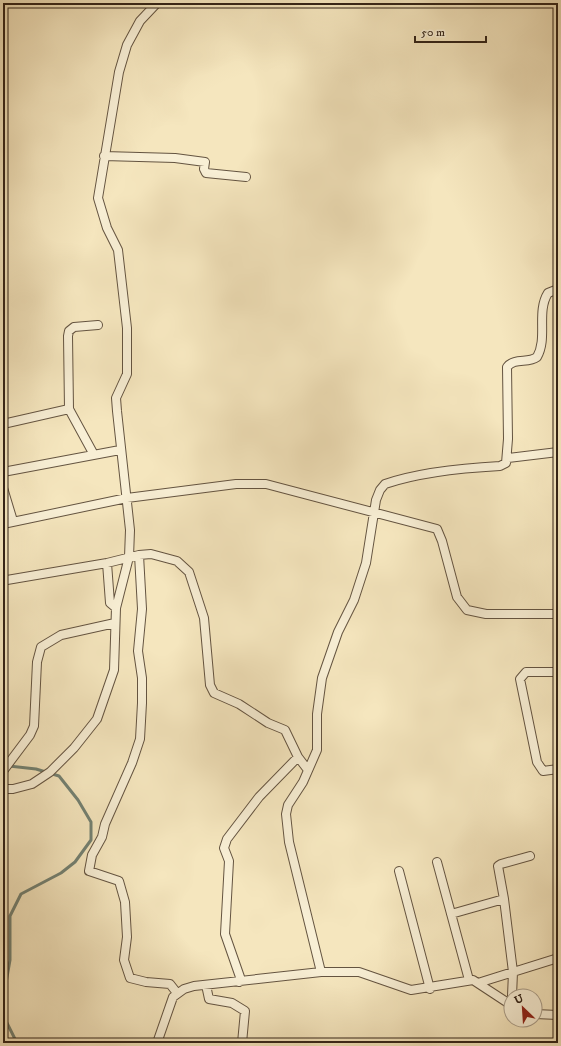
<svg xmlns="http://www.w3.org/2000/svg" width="561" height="1046" font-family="'IM FELL DW Pica',serif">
<rect width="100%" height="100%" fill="#f5e6be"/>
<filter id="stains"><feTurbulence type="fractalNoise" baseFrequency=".005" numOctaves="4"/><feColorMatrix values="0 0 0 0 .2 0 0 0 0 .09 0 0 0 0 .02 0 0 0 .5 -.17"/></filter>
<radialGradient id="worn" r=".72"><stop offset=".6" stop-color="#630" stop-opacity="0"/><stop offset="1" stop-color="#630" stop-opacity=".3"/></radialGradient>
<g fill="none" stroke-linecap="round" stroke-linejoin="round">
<path stroke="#738172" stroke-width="3" d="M3,1000l7,-40v-44l11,-22 40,-21 14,-11 16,-22v-18l-13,-22 -19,-24 -23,-7 -27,-3
M3,1015l14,28"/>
<g stroke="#645441" stroke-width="10">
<path id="street" d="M104,156l71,2 30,4 -1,7 2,4 40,4
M3,424l66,-15
M93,453l-24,-44 -1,-73 1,-5 5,-4 24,-2
M508,458l50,-6
M3,472l117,-22
M3,488l10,33
M3,524l124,-26 109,-14h30l171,45 5,12 15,56 10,13 19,4h72
M139,555l3,54 -4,42 4,27v25l-2,36 -8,24 -27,61 -3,13 -10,18 -3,16 30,10 6,21 2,35 -3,23 6,18 16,4 24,2 7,9
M107,563l3,40 6,5
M3,579l4,1 100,-17 32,-8 12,-1 26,7 12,11 15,46 6,67 4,8 25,11 29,19 17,7 13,27 10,13
M558,672h-32l-6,7 17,83 6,9 15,-2
M3,771l27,-36 4,-9 3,-64 4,-15 20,-12 54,-12
M3,789h10l19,-5 18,-12 24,-24 23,-29 17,-49 2,-62 13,-51 1,-27 -13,-119 -1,-13 11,-24v-46l-9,-78 -11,-22 -9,-30 21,-126 8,-27 13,-24 17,-18
M437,862l32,118
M399,871l31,118
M451,914l53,-15
M321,972l-32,-130 -3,-28 2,-9 15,-23 14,-32v-36l5,-36 16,-46 16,-32 12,-37 10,-63 4,-10 5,-6c35,-12 78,-16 115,-18l6,-3 2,-24 -1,-72c8,-10 21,-3 30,-10 11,-19 -1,-45 11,-64l10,-4
M239,982l1,-5 -15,-43 4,-73 -5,-13 3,-9 32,-42 39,-40
M478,983l80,-25
M206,985l3,14 23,4 13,8 -3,32
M512,996l1,-24 -9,-73 -6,-33 3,-2 29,-8
M535,1014l23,1
M157,1043l16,-46 11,-8 10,-3 127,-14h38l52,18 62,-10 38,25"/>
</g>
<use href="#street" stroke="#f8efd5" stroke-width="8"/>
</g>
<rect width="561" height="1046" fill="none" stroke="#f5e6be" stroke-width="16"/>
<rect x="4" y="4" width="553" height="1038" fill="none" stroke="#332317" stroke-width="2"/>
<rect x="8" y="8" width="545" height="1030" fill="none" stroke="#332317"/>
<g transform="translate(523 1008) rotate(335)"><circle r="19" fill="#f8efd5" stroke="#a99d89"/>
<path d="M0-3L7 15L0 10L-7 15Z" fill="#8f2418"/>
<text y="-6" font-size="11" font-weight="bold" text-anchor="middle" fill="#332317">U</text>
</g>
<path d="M415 36v6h71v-6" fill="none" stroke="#332317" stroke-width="2"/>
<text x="421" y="36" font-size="12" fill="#332317" stroke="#f8efd5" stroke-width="3" paint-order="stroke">50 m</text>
<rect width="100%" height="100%" filter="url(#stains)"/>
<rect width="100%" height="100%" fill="url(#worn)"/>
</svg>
